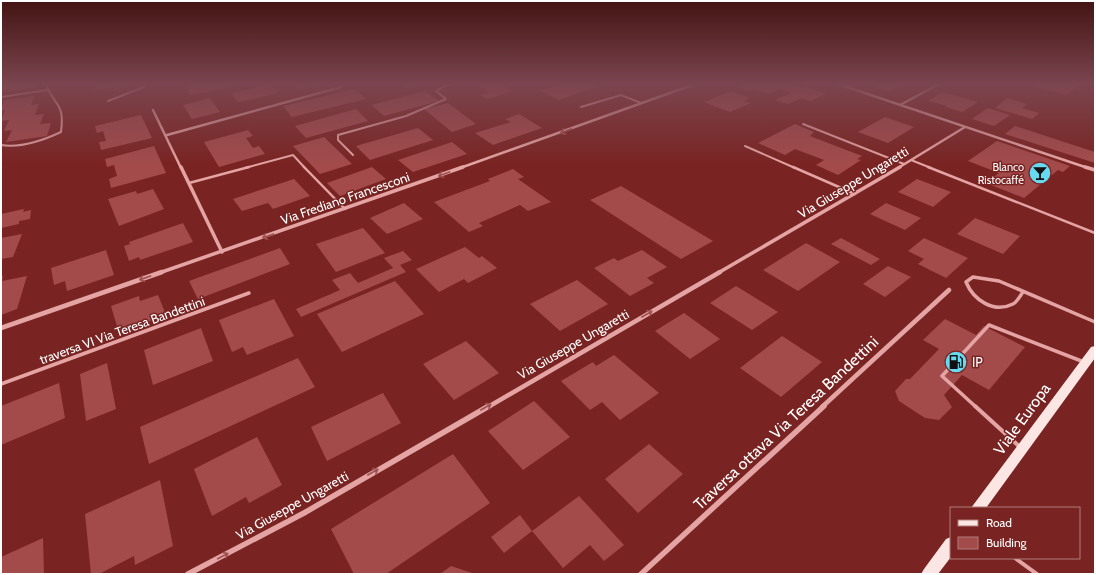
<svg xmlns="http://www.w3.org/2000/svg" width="1096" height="575" font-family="Cabin,sans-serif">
<rect width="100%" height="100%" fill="#792422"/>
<path fill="#a34b4b" d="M3,84h34l-1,3 -35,6z
M96,84h32l1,1 -34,5z
M187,84h45l1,3 -44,8z
M271,84l7,9 -40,9 -7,-9z
M294,84h24v1l-19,4z
M402,84h18l-13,4z
M500,84l13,7 -26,8 -7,-4 9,-3 -13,-7z
M561,84h43l-45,16 -19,-9z
M742,84h48l12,4 4,-2 20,8 -16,7 -8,-3 -14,6 -13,-4 16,-7 -11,-4 -12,5 -14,-5 -5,2 -12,-5z
M867,84h36l-15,7z
M1039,84h42l-15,11 -31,-9z
M355,89l11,10 -74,18 -9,-11z
M425,91l14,10 -55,15 -13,-11z
M731,91l19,7 -6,3 7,2 -21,9 -26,-10z
M943,92l35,10 -16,10 -16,-5 2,-1 -20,-5z
M35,96l-4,9 8,-1 -4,11 9,-1 -4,10 11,-1 -4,13 -41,6 6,-12 -8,1 5,-11 -8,1 4,-11 -4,1 3,-11z
M210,98l10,14 -28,7 -9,-14z
M1007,98l20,6 -5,4 17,5 -7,6 -37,-11z
M448,103l28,21 -24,8 -28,-23z
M988,108l22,7 -16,11 -22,-7z
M356,109l12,12 -62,17 -11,-12z
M519,114l23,14 -49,17 -18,-12 36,-11 -6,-3z
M141,115l11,23 -51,12 -2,-8 7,-1 -3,-10 -6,2 -2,-7z
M885,117l29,10 -26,16 -30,-11z
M795,124l19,8 -4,4 52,20 -5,3 4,1 -23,15 -22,-10 8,-5 -29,-11 -10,6 -27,-12z
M1015,126l80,26v11l-90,-29z
M418,128l15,12 -63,20 -14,-14z
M248,130l5,6 -7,2 7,10 6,-2 6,8 -46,13 -15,-25z
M324,137l28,27 -32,10 -27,-28z
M997,141l73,25 -7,6 -5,-2 -34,28 -38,-15 13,-10 -31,-12z
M452,142l15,12 -54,18 -15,-12z
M154,146l12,27 -55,15 -2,-9 8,-3 -3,-11 -7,2 -2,-8z
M372,167l14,12 -46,17 -13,-13z
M513,169l11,8 -6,2 33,23 -23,9 -8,-6 -41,18 4,3 -14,6 -35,-30 56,-21 -2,-2z
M294,179l16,17 -37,13 -5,-6 -26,8 -9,-12z
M917,179l34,13 -18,15 -35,-15z
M621,186l92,55 -32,18 -91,-59z
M153,189l11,20 -45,17 -11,-27 28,-8 1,3z
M404,203l19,16 -36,15 -17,-16z
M886,203l35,15 -16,12 -35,-16z
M24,209l-1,3 8,-2 -1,9 -11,2v3l-18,4v-14z
M975,218l45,18 -17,18 -46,-20z
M183,223l10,19 -53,18 -1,-3 -10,4 -5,-15 6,-2 -1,-2z
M363,228l22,25 -49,19 -20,-28z
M22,234l-9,23 -12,2v-21z
M841,238l39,21 -9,6 -40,-21z
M924,238l44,20 -22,20 -28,-14 6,-5 -16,-8z
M806,243l34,19 -42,29 -35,-21z
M465,247l14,11 3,-2 15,12 -29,15 -4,-4 -25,13 -23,-23z
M280,248l10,16 -92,35 -9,-18z
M106,250l8,25 -47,16 -2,-10 -11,4 -3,-17z
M642,250l25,17 -20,11 7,5 -24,13 -36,-28 20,-10 4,3z
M403,251l9,9 -12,5 6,7 -105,45 -5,-8 44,-19 -8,-10 18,-7 8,10 35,-15 -9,-10z
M888,266l23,11 -26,20 -22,-13z
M1,276h2l-1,5 25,-5 -10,33 -16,6z
M577,280l31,24 -48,27 -30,-27z
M395,281l29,33 -82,38 -25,-38z
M736,286l42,26 -26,18 -42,-27z
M158,295l8,20 -47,18 -8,-27 28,-10 1,5z
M274,299l20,37 -47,19 -4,-8 -11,5 -13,-32z
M684,313l36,26 -30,20 -35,-28z
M945,319l31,16 8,-9 41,21 -36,43 -27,-15 -18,20 8,12 -13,13 -14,-2 -26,-17 -4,-10 11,-12h4l29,-30 -16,-9z
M201,328l12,33 -60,24 -9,-35z
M782,336l40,26 -41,35 -41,-29z
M466,341l33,32 -45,27 -31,-36z
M614,355l45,38 -39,27 -18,-18 -12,8 -29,-29 32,-19 3,4z
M298,358l17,29 -166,77 -9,-37z
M107,363l9,46 -30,12 -6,-47z
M59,383l6,35 -64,27v-39z
M383,393l18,30 -74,38 -16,-34z
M534,401l36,36 -47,33 -35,-39z
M257,437l25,48 -33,18 -3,-6 -34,19 -18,-47z
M649,444l34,30 -45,39 -33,-34z
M453,454l37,49 -104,71h-32l-23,-45z
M160,480l13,66 -38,19 -1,-9 -35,18h-8l-6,-60z
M579,496l45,49 -20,16 -14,-16 -27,23 -31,-37z
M520,515l12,16 -28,22 -13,-16z
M43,538l1,36h-43v-17z
M451,566l24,8h-35z"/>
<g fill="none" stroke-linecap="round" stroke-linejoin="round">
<path stroke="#e4a4a4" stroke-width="2" d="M1,97l47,-7
M108,101l36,-14 -1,-3
M581,107l40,-12 20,8
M803,124l101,40
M1,145c19,3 43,-5 60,-13 4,-31 -7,-25 -15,-48
M745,146l50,22
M353,155l-15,-15v-5l68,-19 40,-17 -10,-8 9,-5
M911,160l20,8
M245,168l48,-13 12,13"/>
<path stroke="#e4a4a4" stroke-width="2.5" d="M304,167l41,42
M793,167l62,27
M928,167l167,66
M189,183l60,-16"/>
<path stroke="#e4a4a4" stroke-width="3.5" d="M1023,292c-3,4 -6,10 -10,12 -20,10 -40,-5 -47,-22l7,-5 26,4 96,41
M1,384l248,-91
M976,407l-34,-31 47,-51 95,37"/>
<path stroke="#e4a4a4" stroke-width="4" d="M975,406l45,41
M1015,558l22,16"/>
<path stroke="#e4a4a4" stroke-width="2.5" d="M838,84l250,84
M445,86l6,-2
M900,105l39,-21
M153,110l28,58
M167,135l174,-48
M460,168l235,-84
M898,168l67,-41"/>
<path stroke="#e4a4a4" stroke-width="3.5" d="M181,167l41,85
M1085,167l10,3
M159,273l304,-106
M718,273l182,-106"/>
<path stroke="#e4a4a4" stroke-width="4.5" d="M1,328l161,-56
M488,407l232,-135
M822,407l127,-117"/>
<path stroke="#e4a4a4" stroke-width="5.5" d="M188,574l116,-61 185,-107
M641,574l183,-168"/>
<path fill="#fce6e4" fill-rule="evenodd" d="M1095,346v12l-109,150h-15l120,-161z
M951,537v20l-13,17h-17l3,-5 22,-30z"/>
</g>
<defs><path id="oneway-shaft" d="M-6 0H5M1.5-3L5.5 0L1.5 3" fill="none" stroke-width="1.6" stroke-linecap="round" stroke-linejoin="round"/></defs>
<g stroke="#9e5150">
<use href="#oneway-shaft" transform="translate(566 131) rotate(160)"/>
<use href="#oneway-shaft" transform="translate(444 174) rotate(160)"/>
<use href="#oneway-shaft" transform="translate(268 236) rotate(161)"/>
<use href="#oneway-shaft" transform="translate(145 278) rotate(161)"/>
<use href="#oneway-shaft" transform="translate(647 314) rotate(-30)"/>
<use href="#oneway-shaft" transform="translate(486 407) rotate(-30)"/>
<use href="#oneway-shaft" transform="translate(373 472) rotate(-30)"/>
<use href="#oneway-shaft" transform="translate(223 556) rotate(-28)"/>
</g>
<linearGradient id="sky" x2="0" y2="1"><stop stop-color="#431413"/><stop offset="0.51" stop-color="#7b454f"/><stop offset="1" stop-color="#7b454f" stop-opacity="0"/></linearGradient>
<rect width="1096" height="164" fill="url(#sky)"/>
<defs>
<g id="bar-disc" transform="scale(1.15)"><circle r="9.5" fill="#67d9f0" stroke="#792422"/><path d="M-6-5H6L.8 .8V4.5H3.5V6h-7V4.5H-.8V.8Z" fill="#111"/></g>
<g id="fuel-disc" transform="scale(1.15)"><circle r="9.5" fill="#67d9f0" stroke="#792422"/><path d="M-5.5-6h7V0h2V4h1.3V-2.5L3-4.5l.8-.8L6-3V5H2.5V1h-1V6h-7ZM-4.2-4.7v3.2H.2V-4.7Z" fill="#111"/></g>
</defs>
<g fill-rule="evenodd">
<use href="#bar-disc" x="1040" y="173"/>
<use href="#fuel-disc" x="956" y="362"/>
</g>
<g text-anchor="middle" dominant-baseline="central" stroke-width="3" stroke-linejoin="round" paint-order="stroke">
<g font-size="11" fill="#fff" stroke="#792422" text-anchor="end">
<text x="1024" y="167">Blanco<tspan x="1024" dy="13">Ristocaffé</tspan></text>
</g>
<g font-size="13" fill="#fff" stroke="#792422">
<text transform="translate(853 182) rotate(-31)">Via Giuseppe Ungaretti</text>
<text transform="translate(345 198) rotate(-19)">Via Frediano Francesconi</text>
<text transform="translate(122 330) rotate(-20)">traversa VI Via Teresa Bandettini</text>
<text transform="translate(573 344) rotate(-30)">Via Giuseppe Ungaretti</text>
<text transform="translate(292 505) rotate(-29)">Via Giuseppe Ungaretti</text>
</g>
<g font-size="13" fill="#fff" stroke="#792422" text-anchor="start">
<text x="972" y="362">IP</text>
</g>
<g font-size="16" fill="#fff" stroke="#792422">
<text transform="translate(1022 419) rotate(-54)">Viale Europa</text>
<text transform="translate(786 423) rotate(-43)">Traversa ottava Via Teresa Bandettini</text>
</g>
</g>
<rect width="1096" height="575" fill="none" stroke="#ffffff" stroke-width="4"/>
<rect x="950" y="507" width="130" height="52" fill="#792422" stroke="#af7c7a"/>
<rect x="958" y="520" width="20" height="6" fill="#fce6e4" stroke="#af7c7a"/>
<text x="986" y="527" font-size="12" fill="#ffffff">Road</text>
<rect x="958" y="537" width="20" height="12" fill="#a34b4b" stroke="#af7c7a"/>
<text x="986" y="547" font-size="12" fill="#ffffff">Building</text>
</svg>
